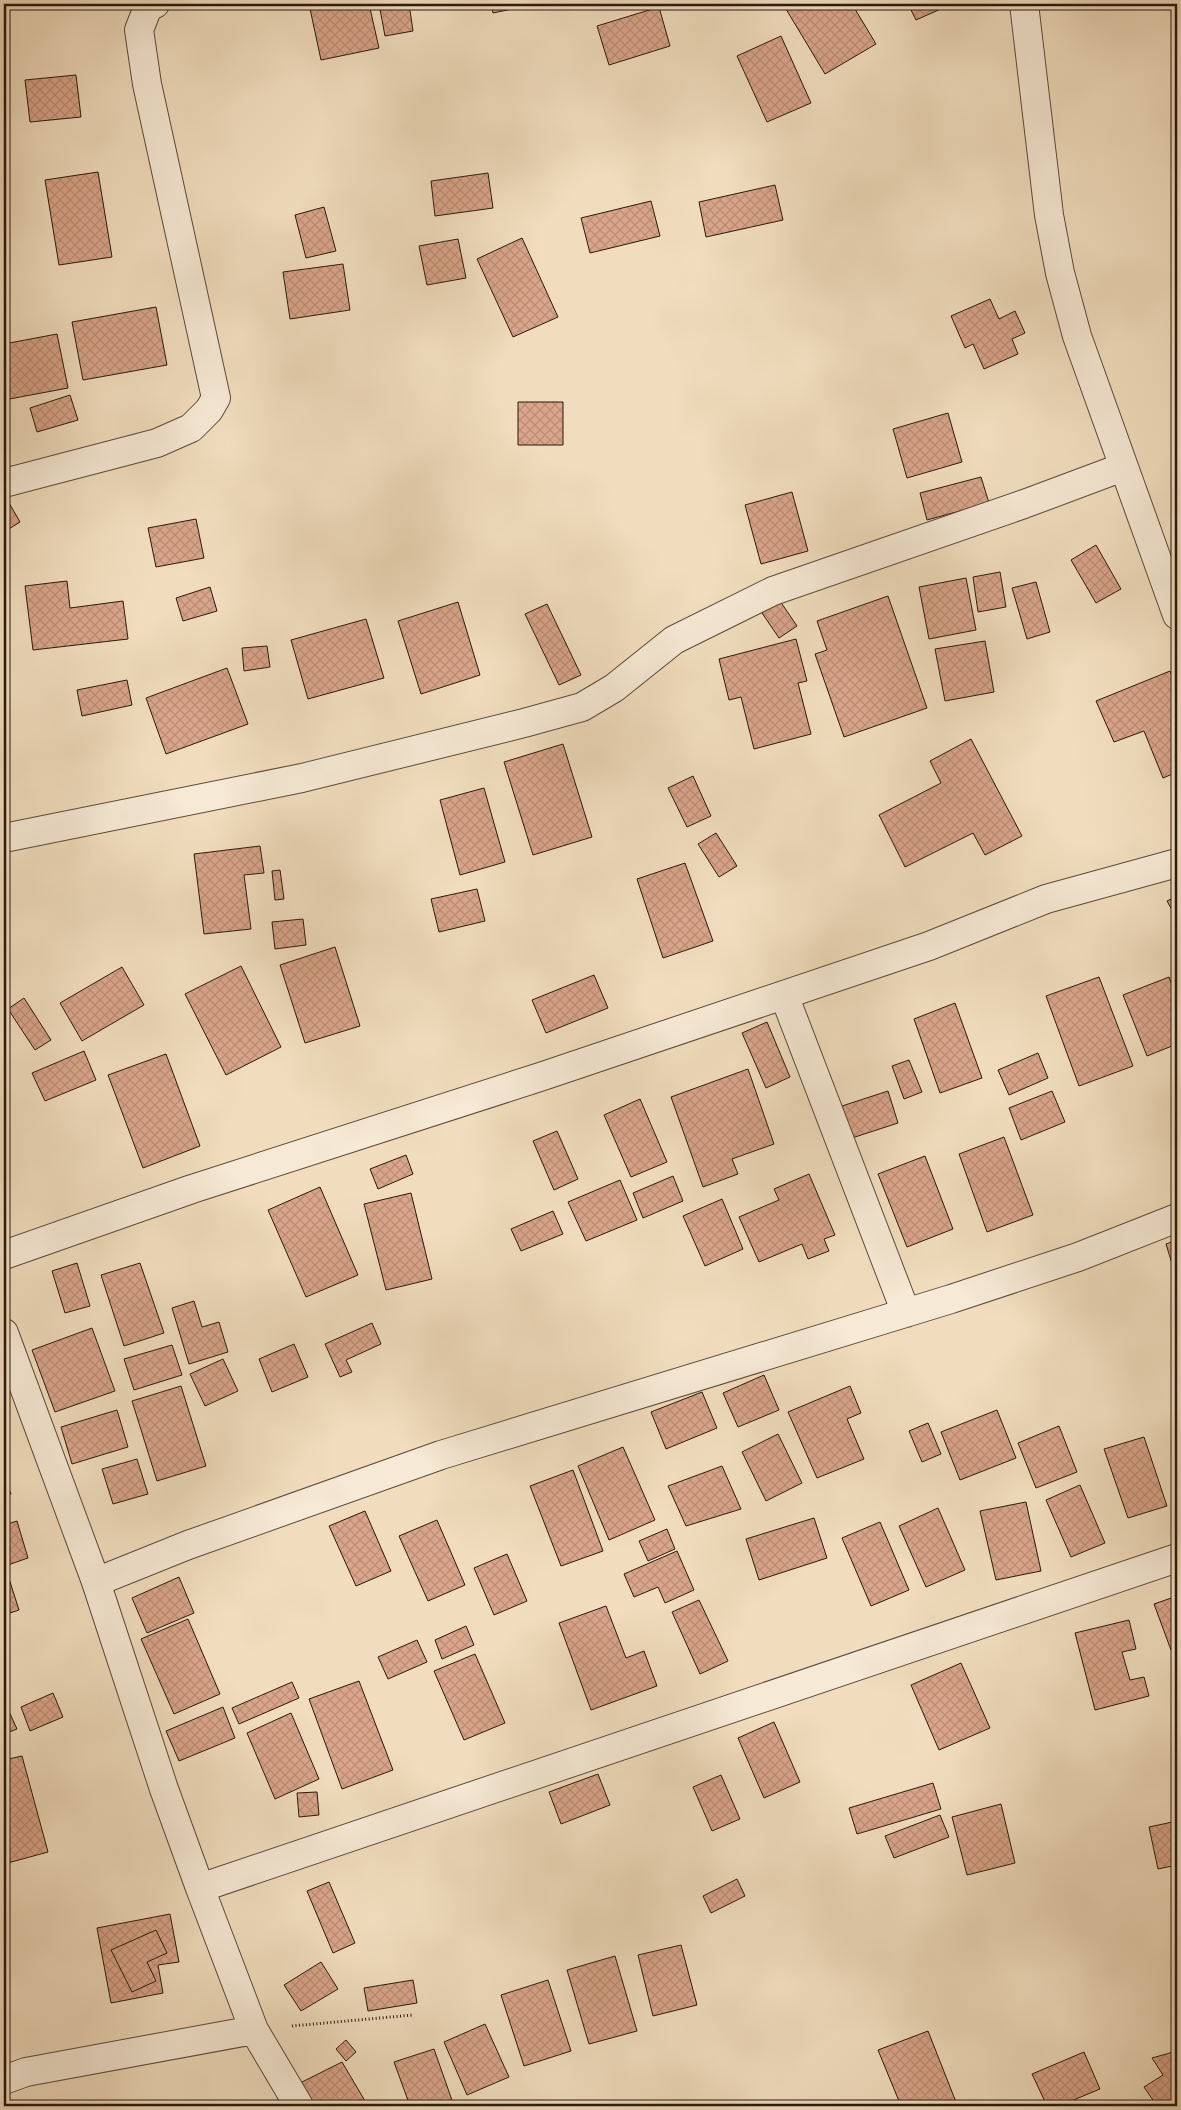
<svg xmlns="http://www.w3.org/2000/svg" width="1181" height="2110" font-family="'Sorts Mill Goudy',serif">
<defs>
<pattern id="building-cross-hatch" width="8" height="8" patternUnits="userSpaceOnUse" patternTransform="scale(1.25)"><rect width="8" height="8" fill="#daa58a"/><path d="M0 0l8 8M0 8l8-8" fill="none" stroke="#bb8d76"/></pattern>
</defs>
<rect width="100%" height="100%" fill="#f1ddbe"/>
<filter id="stains"><feTurbulence type="fractalNoise" baseFrequency=".004" numOctaves="4"/><feColorMatrix values="0 0 0 0 .2 0 0 0 0 .09 0 0 0 0 .02 0 0 0 .5 -.17"/></filter>
<radialGradient id="worn" r=".72"><stop offset=".6" stop-color="#630" stop-opacity="0"/><stop offset="1" stop-color="#630" stop-opacity=".3"/></radialGradient>
<path fill="url(#building-cross-hatch)" stroke="#291a0c" d="M309,4h60l10,44 -58,12z
M379,4h30l4,27 -28,5z
M491,4h45l-43,9z
M783,4h69l24,40 -51,30z
M908,4h44l-36,16z
M659,7l11,39 -61,19 -12,-39z
M781,36l30,67 -44,19 -30,-66z
M76,75l5,42 -51,5 -5,-42z
M98,172l14,85 -53,8 -14,-85z
M488,173l5,35 -58,8 -4,-35z
M775,185l8,35 -77,17 -7,-35z
M651,201l9,35 -70,17 -9,-35z
M324,207l12,44 -30,7 -11,-43z
M522,238l36,79 -45,20 -36,-78z
M458,239l8,39 -39,7 -8,-39z
M343,264l7,46 -60,9 -7,-47z
M990,299l9,20 16,-8 10,22 -13,6 6,15 -34,15 -11,-25 -8,4 -14,-32z
M156,307l11,58 -84,15 -11,-58z
M57,334l11,54 -64,12v-56z
M70,395l8,25 -41,12 -7,-24z
M518,402h45v43h-45z
M948,413l14,49 -55,16 -14,-49z
M981,477l8,26 -62,17 -7,-27z
M792,492l16,59 -47,13 -16,-59z
M4,494l16,28 -16,10z
M196,519l8,39 -48,9 -8,-39z
M1096,545l25,44 -25,14 -25,-43z
M1000,572l6,35 -28,5 -5,-35z
M966,578l10,52 -47,9 -10,-52z
M67,581l3,27 53,-7 5,38 -95,11 -8,-64z
M1036,582l14,50 -23,7 -15,-51z
M210,587l7,24 -34,10 -7,-23z
M888,596l39,112 -83,29 -29,-83 12,-4 -10,-29z
M780,601l17,25 -18,12 -17,-25z
M458,602l22,73 -59,19 -23,-73z
M547,604l34,71 -22,10 -34,-71z
M366,619l18,59 -76,21 -17,-59z
M796,639l11,42 -9,2 13,51 -57,15 -13,-52 -12,3 -10,-41z
M985,641l9,51 -49,9 -10,-52z
M267,646l3,21 -26,4 -2,-23z
M227,668l21,56 -82,30 -20,-56z
M1170,671l7,18v83l-14,6 -19,-47 -30,11 -18,-41z
M127,680l5,25 -50,11 -5,-26z
M971,739l51,97 -37,19 -12,-22 -68,34 -26,-52 62,-32 -11,-22z
M563,744l29,93 -59,18 -29,-93z
M693,776l18,40 -24,11 -19,-39z
M484,788l21,74 -45,13 -20,-75z
M716,833l21,33 -18,11 -21,-33z
M260,846l4,27 -20,2 7,54 -47,5 -10,-80z
M685,863l28,78 -50,17 -26,-79z
M280,870l4,29 -9,1 -3,-29z
M477,889l8,32 -46,11 -8,-33z
M1177,896v23l-10,-18z
M303,919l3,26 -31,4 -3,-27z
M335,947l25,79 -55,17 -25,-78z
M241,966l40,81 -55,28 -41,-81z
M122,967l22,38 -62,36 -22,-38z
M594,975l14,33 -62,25 -14,-33z
M1099,977l34,89 -54,20 -33,-90z
M1169,977l8,22v45l-30,12 -24,-61z
M24,998l27,42 -16,10 -27,-41z
M955,1003l27,75 -42,15 -26,-74z
M767,1022l23,55 -24,11 -24,-55z
M84,1051l12,29 -51,21 -13,-28z
M1038,1053l10,25 -39,17 -11,-25z
M166,1054l34,92 -57,22 -35,-93z
M909,1060l13,32 -18,7 -12,-33z
M748,1069l26,75 -42,15 6,15 -35,13 -32,-90z
M888,1091l10,32 -46,15 -10,-32z
M1052,1091l13,31 -44,18 -12,-32z
M640,1099l27,63 -36,15 -27,-62z
M557,1131l21,48 -24,11 -21,-49z
M1004,1137l29,78 -46,17 -28,-78z
M406,1155l7,19 -35,15 -8,-20z
M925,1156l28,73 -46,18 -29,-73z
M809,1174l26,61 -11,4 5,12 -21,8 -6,-15 -43,18 -20,-45 40,-17 -5,-11z
M673,1176l10,25 -40,17 -10,-25z
M620,1180l17,40 -51,21 -18,-39z
M320,1187l38,88 -52,22 -38,-87z
M411,1193l21,86 -46,11 -22,-86z
M722,1199l21,50 -38,17 -22,-50z
M553,1211l10,23 -42,17 -10,-22z
M1177,1240v25l-4,2 -7,-23z
M77,1263l13,43 -25,7 -13,-42z
M140,1263l24,70 -40,13 -23,-71z
M194,1301l8,26 17,-5 9,30 -39,12 -17,-56z
M372,1323l9,21 -35,16 6,12 -12,5 -15,-33z
M92,1328l23,63 -60,21 -23,-62z
M294,1344l14,33 -36,15 -13,-33z
M172,1345l10,30 -48,15 -10,-31z
M223,1359l15,32 -33,15 -15,-32z
M764,1375l15,35 -41,17 -15,-34z
M181,1386l25,80 -49,15 -25,-80z
M850,1386l11,27 -14,6 17,40 -47,19 -29,-66z
M702,1392l15,36 -51,21 -15,-37z
M117,1410l11,37 -56,17 -11,-37z
M997,1410l19,48 -56,22 -19,-48z
M928,1423l13,31 -19,8 -13,-31z
M1059,1426l18,46 -41,16 -18,-45z
M778,1434l24,49 -36,18 -24,-49z
M1144,1437l23,69 -39,12 -24,-69z
M623,1447l32,73 -46,20 -31,-74z
M137,1459l11,35 -35,10 -11,-35z
M722,1466l19,43 -55,17 -18,-40z
M573,1470l30,81 -42,15 -31,-80z
M4,1477l7,17 -7,3z
M1080,1485l25,58 -34,14 -25,-57z
M1026,1502l15,69 -45,9 -16,-69z
M938,1508l27,62 -39,17 -27,-61z
M365,1511l26,60 -35,15 -27,-60z
M814,1518l13,40 -68,22 -13,-41z
M437,1520l28,65 -37,16 -29,-65z
M17,1521l11,37 -23,8 14,44 -15,5v-90z
M880,1522l29,68 -38,16 -29,-68z
M667,1529l8,20 -27,12 -9,-20z
M677,1551l17,39 -29,13 -7,-16 -24,10 -10,-23z
M507,1554l20,47 -33,14 -20,-47z
M179,1577l15,36 -47,20 -15,-35z
M1177,1596v52l-6,2 -17,-46z
M699,1600l29,61 -28,13 -28,-62z
M606,1606l20,52 18,-7 13,35 -66,24 -32,-87z
M188,1619l32,75 -46,20 -33,-75z
M1129,1620l7,29 -14,3 8,28 14,-3 5,19 -54,14 -20,-77z
M466,1626l8,19 -32,14 -7,-19z
M417,1640l10,22 -39,17 -10,-22z
M475,1654l30,69 -41,17 -30,-69z
M961,1663l29,65 -51,22 -28,-65z
M359,1681l34,89 -51,19 -33,-90z
M292,1682l7,16 -60,26 -7,-16z
M53,1693l10,24 -33,14 -9,-24z
M7,1707l10,22 -13,5v-26z
M223,1707l12,31 -56,23 -13,-30z
M291,1713l28,66 -44,20 -28,-66z
M774,1722l26,60 -36,16 -26,-60z
M22,1756l26,96 -44,12v-104z
M598,1774l12,31 -49,19 -12,-32z
M721,1775l19,44 -28,12 -19,-44z
M933,1783l8,26 -84,25 -8,-26z
M317,1792l2,23 -20,2 -2,-24z
M1001,1804l14,59 -48,12 -15,-58z
M940,1815l9,22 -55,21 -9,-22z
M1177,1821v44l-19,4 -9,-42z
M737,1879l8,17 -34,17 -8,-17z
M329,1882l26,61 -22,10 -26,-62z
M170,1914l9,48 -21,3 5,28 -52,10 -14,-75z
M156,1930l11,23 -20,9 9,19 -24,11 -21,-42z
M681,1945l16,60 -44,11 -15,-61z
M615,1956l22,75 -48,13 -22,-74z
M321,1962l17,27 -37,22 -17,-26z
M413,1980l4,23 -49,8 -4,-23z
M548,1980l23,71 -47,15 -23,-71z
M485,2024l24,53 -42,18 -23,-53z
M928,2031l28,71 -11,4h-44l-23,-56z
M346,2040l10,12 -10,9 -10,-12z
M434,2049l20,57h-44l-16,-44z
M1177,2051v55h-20l-13,-19 19,-12 -11,-17z
M1084,2052l16,37 -41,17h-12l-15,-32z
M342,2062l26,44h-56l-12,-23z"/>
<g fill="none" stroke-linecap="round" stroke-linejoin="round">
<g stroke="#5b4b38" stroke-width="30">
<path id="street" d="M1024,4l25,211 11,58 17,63 100,279
M4,483l153,-40 34,-15 18,-18 7,-12 -69,-314 -8,-54 9,-23 7,-3
M4,838l298,-60 222,-55 58,-16 32,-19 60,-48 99,-49 251,-87 99,-37
M784,995l122,318
M4,1255l188,-66 348,-112 389,-131 117,-47 131,-36
M4,1333l92,249 68,207 36,99 977,-330
M96,1582l92,-37 253,-90 510,-156 127,-42 99,-39
M200,1888l54,142 45,76
M4,2080l22,-8 228,-42"/>
</g>
<path stroke="#291a0c" stroke-width="3" stroke-dasharray="1 2.5" stroke-linecap="butt" d="M292,2026l121,-11"/>
<use href="#street" stroke="#f6e9d5" stroke-width="28"/>
</g>
<rect width="1181" height="2110" fill="none" stroke="#f1ddbe" stroke-width="20"/>
<rect x="5" y="5" width="1171" height="2100" fill="none" stroke="#291a0c" stroke-width="2.5"/>
<rect x="10" y="10" width="1161" height="2090" fill="none" stroke="#291a0c"/>
<rect width="100%" height="100%" filter="url(#stains)"/>
<rect width="100%" height="100%" fill="url(#worn)"/>
</svg>
